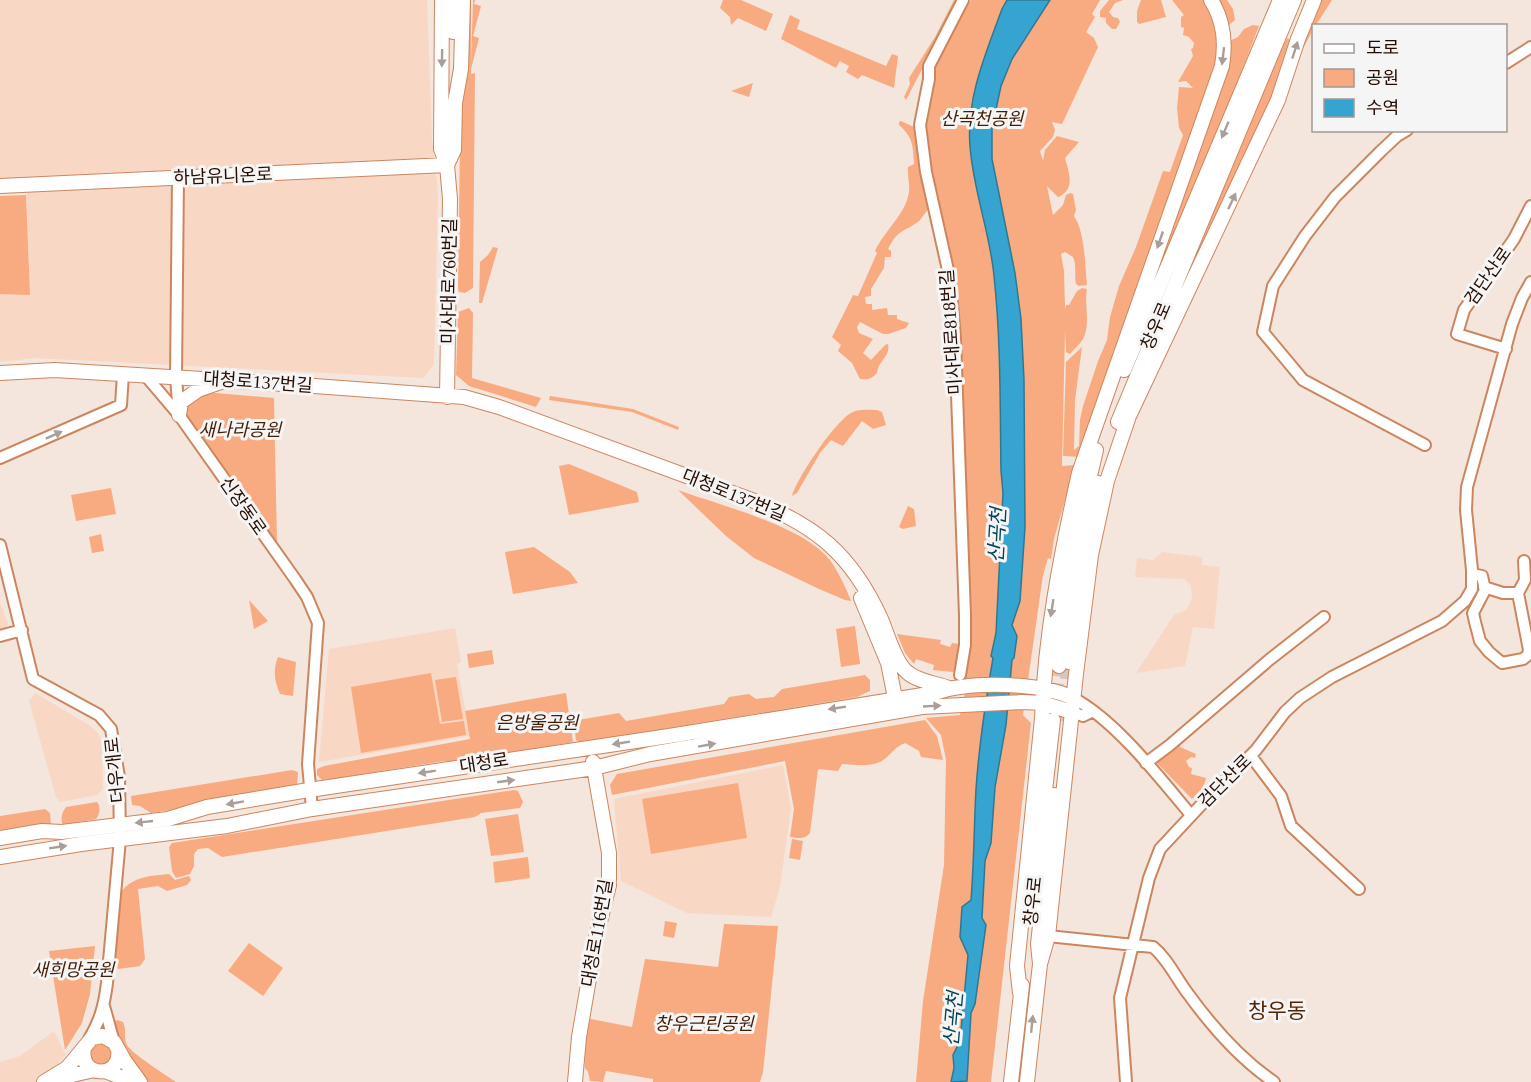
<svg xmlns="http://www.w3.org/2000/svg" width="1531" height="1082" font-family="'Times New Roman','Noto Sans KR',serif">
<rect width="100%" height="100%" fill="#f4e5dd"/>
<path fill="#f8d7c5" d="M0,0h427l5,139 6,53 -4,172 -10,14 -389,-20 -35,4v-68h30l-4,-116 -26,1z
M1162,552l40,5v8l18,2 -6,62 -21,-2 -8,39 -49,7 38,-58 12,-5 6,-11 -1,-13 -7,-7 -49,-2 2,-19 16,2z
M0,603l8,21 -3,6 -5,2z
M455,628l6,34 -4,2 13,72 -151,26 10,-113z
M35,693l54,32 9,8 4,9 1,46 -5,7 -38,7 -4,-5 -27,-96z
M783,765l8,43 -11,79 -9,30 -84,-4 -66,-32 -7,-82z
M54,1031l12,24 -11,12 -19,15h-36v-20l20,-6z"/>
<path fill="#f8ab81" d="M466,0h5v64l2,-64h2l-1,4 7,2 -8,30 6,2 -8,31v5l4,-1 -2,215 -8,5 -6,-1 -1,-3 2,-145z
M723,0h18l32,14 -7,17 -28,-13 -7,7 -1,-8 -10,-9z
M954,0h4l-52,100 -2,-3 6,-13 -1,-6 26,-41z
M971,0h129l-8,14 3,3 -9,15 8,6 4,9 -36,77 -10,-2 3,8 -2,7 -13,14 3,10 2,-11 12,-14 22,6 -14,16c4,15 11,31 -7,39l-11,-11 6,29 10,-10 3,-10 4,-2 3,1 3,16 -2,6c11,16 11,49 13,69l-8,1 -3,-2c-2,-10 1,-18 -3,-27l-8,-5 -4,2 3,17 1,38 1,-4h3l8,-14 5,-3 5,1c-3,16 4,35 -4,50 -3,5 -9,10 -13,15l-4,-2 -1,-21 -3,135 13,-1 -21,74 -3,20 -3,-1 -5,17 -20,140 8,8 -40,359h-75l7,-81 21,-136 2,-105 -5,-25 -15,-17 34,-3 5,-22 1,-22 -5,-248 -23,-210 -15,-94 13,-56z
M1109,0h14l-8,3 -6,9 4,5 5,1 2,4 -4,7h-4l-6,-6v-5l-6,-1v-6z
M1141,0h20l5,17 -27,7 -2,-2v-11z
M1172,0h36l9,21v42l-137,394 -17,-1 3,-94 16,-15 -7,53 -1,50 5,-4 1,-26 3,-14 15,-45 9,-21 3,-23 9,-31 17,-39 27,-76 7,1 13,-37 -4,-7 -2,-20 2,-21 14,1 -7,-7 -8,1 15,-26 -2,-7 2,-1 1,-5 -5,-6 -6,-2 1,-7 -3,-1v-10l3,-2z
M1217,0h10l6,9 2,11 -8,7z
M1318,0h14l-16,25 -2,1 -1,4 -13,24z
M790,15l10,5 -3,9 89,37 6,-12 6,2 -4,32 -32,-13 -4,4 -12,-7 3,-6 -9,-5 -4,7 -55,-29z
M1253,25l6,1 -40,104 -75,180 83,-268 11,-5 6,-8z
M1287,38l5,3 -10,23 -8,34 -127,264 119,-282z
M753,83l-4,14 -18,-6z
M901,121l15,7 13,80c-3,4 -6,8 -9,12 -15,13 -21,7 -32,29l3,2v6h-6l-1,11 -13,21v7l-6,1 1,7h6v6l15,-2 1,7h9v4l12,4 -3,5 -18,6h-5l-23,-12 -3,5 2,6 14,6 -10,14 8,7 14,-15 3,-1c3,12 -10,17 -11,29 -6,6 -8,7 -17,6l-8,-16 -14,-12 3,-6 -9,-8 21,-42 5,1 19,-43 -2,-2c9,-20 31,-37 34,-59 1,-8 -2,-17 -1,-25l6,-3c-1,-18 -1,-27 -15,-39v-3z
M26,195l4,100 -30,-1v-98z
M493,247l5,1 -16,55h-3l1,-41 8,-7z
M469,308l4,5 -1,65 69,20 -5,9 -67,-21 -13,-11 2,-63z
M192,391l82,7 3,145 -93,-130z
M550,396l83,13 46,18 -1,3 -46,-18 -83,-12z
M877,410l5,2 4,13 -13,4 -11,-8 -19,25 -12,-6 -11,13 -23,40 -5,3c5,-18 45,-78 61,-84 6,-3 17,-2 24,-2z
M569,464l68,28 2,10 -70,13 -10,-49z
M111,488l5,26 -40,7 -5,-26z
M678,490c43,16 128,36 154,73 8,12 14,25 19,38l-6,-1 -26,-11 -65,-31 -28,-22z
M908,506l6,3 2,17 -13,3 -4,-2z
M101,534l3,17 -12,2 -3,-16z
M534,547l36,25 8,11 -65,11 -8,-42z
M249,600l19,21 -14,8 -5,-30z
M855,626l5,38 -19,3 -5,-38z
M897,634l44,6 -1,4 10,3 2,-4 8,1 -6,26 -1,2 -20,-2 1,-5 -18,-6 -2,5 -9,-11z
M492,650l2,14 -25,4 -2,-14z
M278,657l18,5 -3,34 -13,-2c-6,-14 -7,-24 -2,-37z
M431,673l9,51 24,-3 2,14 -105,18 -10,-66z
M865,675l5,5v11l-13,6 -278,46 -3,-3 -2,-17 4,-3 41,-7 7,8 98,-17 5,-7 20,-3 7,5 18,-2 8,-8z
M456,677l7,42 -21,3 -7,-42z
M566,693l7,49 -117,21 -12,-2 -111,18 -11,1 -5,-5v-6l7,-3 146,-27 -5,-28z
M925,720l12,16 6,24 -22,-3 -2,-6 -14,-8c-11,5 -11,8 -19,15 -11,10 -30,7 -44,6l-4,7 -20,-2 -8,64c-6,7 -12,5 -20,4l4,-28 -9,-48 -173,34 -2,-10 7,-11z
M1183,740l-3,7 16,7 -1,4 -4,-1 -5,4 3,6 3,1 -1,6 15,4 -4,13 -10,8 -37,-38z
M292,770l6,2 -1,15 -6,4 -140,22 -11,-7 -8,-1 -1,-9z
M738,783l9,55 -96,16 -9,-55z
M514,790l4,1 5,11 -3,6 -39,5 -6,4 -253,40 -14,-9 -10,1 -4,5v12l-4,8 -14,4 -4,-7 -3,-24 3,-4z
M97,802c4,4 3,13 -1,17l-33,6c-3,-6 -1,-13 3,-18z
M45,809l5,4 1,13 -51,9v-19z
M518,814l6,38 -33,4 -6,-37z
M792,839l11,2 -3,19 -11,-2z
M528,857l2,21 -35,5 -2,-21z
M169,874l6,6 14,-4 2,4 -4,5 -20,6 -9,-5 -20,3 7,70 -5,7 -22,3 -5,-8 8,-69c12,-16 30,-16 48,-18z
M665,921l12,2 -3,15 -11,-2z
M724,924l54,2 -15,146 -3,10h-107v-3l-47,-8 -3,11 -13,-1 -2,-9 -3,-4 1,-50 46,9 13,-68 73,8z
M249,943l34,25 -20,28 -35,-25z
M95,946l-5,48 -8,29 -17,27 -16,-99z
M117,1020l6,2c4,8 0,15 4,23 4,8 39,30 49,37h-35l-11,-11 -19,-10 -7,5 -12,-3 -3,-16c10,-8 16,-21 28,-27z"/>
<path fill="#36a4d0" stroke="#327792" stroke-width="1.5" d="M1007,0h43l-38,59 -11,27 -9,42v31l23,114 6,46 3,61 1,147 -5,74 -8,24 5,11 -3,22 -2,2 -6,65 -11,62 -4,56 -6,18 -3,57 4,7 -11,79 -4,9 -4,68 -16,1 3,-14 -1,-13 7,-14 8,-86 -8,-18 2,-30 9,-7c3,-37 3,-74 5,-111 3,-44 10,-90 17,-131l-2,-2 5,-23 7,-140 -2,-22c-1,-65 0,-130 -7,-195 -4,-44 -21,-86 -24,-130 -4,-48 16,-93 32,-137z"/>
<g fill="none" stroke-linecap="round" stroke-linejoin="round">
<path stroke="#d5c5bc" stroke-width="14" stroke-dasharray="14 7" stroke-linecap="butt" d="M1053,718l6,-52
M1063,721l5,-54"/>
<g stroke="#cc865f" stroke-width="14">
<path id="minor" d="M1506,63l25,-16
M1407,130l-10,6 -16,15 -46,46 -30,39 -32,50 -10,46 40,48 122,65
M178,178l-2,199 3,38 116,164 12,18 11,26 -10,141 4,45
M1506,349l-49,-15 7,-24 50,-71 17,-33
M145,375l34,40
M0,458l121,-53 2,-31
M0,545l33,134 66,36 12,14 8,48 1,62 -13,144c-3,24 -7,38 -19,58
M1472,574l10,2 3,14 -12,23 2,9 5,19 9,11 13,11 21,-4 5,-4 1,-5 -11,-57h-15l-19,-6
M1518,593l7,-13 -1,-19
M0,636l22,-6
M960,675l5,-30v-30l-10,-276 -5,-60 -24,-107 -6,-47 9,-46v-13l34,-66
M1073,698c42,22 87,80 118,117
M1072,712l11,4 10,-5
M1251,756l30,40 10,30 68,63
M1146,763l24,-18 99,-85 55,-43
M1048,936l105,11c15,12 24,33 36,48 24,33 51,64 85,87
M104,1006l10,36
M1126,1082l-6,-84 29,-120 11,-29 41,-44 55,-55 29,-38 15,-14 32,-21 110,-56 23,-20 7,-12v-19l-6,-60 1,-23 45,-163 10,-26 9,-16"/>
</g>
<g stroke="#cc865f" stroke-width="16">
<path id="major" d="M442,0l-1,149 6,16 3,34 -3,198
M453,0v32
M447,165l7,-15 1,-47 6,-34 2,-69
M0,186l447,-21
M1124,370l156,-370
M0,373l55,-3 246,15 163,12 35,10 250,92c66,26 102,54 132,120 6,14 14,44 26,53 11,10 29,11 42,16
M179,415l2,-13 17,-12 23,-8
M1118,422l176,-422
M861,598l27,65 9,45
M1069,662c5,-61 13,-120 29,-179
M1059,666l12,-108 25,-108
M0,838l42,-7 20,1 106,-13 39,-12 102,-17 360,-54 266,-43c35,-12 104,-11 138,5
M0,857l81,-13 146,-18 85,-17 282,-41 56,-14 272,-47 101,-5 19,1 30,9
M1034,888l19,-168
M1040,964l8,-28 28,-262 15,-119 16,-74 22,-65 149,-316 20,-61 16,-39
M1020,993l-3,-27 25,-248c3,-83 19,-164 37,-245l143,-407c4,-24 2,-45 -11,-66
M84,1048c-6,31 39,31 34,1
M105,1071l28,11
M44,1082l23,-14 25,-30 11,-2 11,6 10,18 16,22
M59,1082l13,-7 22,-5
M575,1082l4,-45 17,-99 13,-53v-32l-16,-91
M1011,1082l11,-97
M1027,1082l13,-118 -2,-20 16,-149"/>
</g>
<use href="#minor" stroke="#fff" stroke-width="10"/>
<use href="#major" stroke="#fff" stroke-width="14"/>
</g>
<defs><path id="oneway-solid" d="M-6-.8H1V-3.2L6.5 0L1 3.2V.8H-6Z" transform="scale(1.5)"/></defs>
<g fill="#a99e99">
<use href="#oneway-solid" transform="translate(1295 50) rotate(-72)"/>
<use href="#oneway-solid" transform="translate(1223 56) rotate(97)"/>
<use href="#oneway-solid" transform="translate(442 58) rotate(91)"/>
<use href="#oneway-solid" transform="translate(1225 130) rotate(113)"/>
<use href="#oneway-solid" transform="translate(1232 201) rotate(-65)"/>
<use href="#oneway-solid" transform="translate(1160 240) rotate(109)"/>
<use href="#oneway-solid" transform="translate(54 435) rotate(-24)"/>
<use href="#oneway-solid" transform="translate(1052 608) rotate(99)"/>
<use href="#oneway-solid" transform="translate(932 706) rotate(-3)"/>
<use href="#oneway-solid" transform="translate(837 708) rotate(171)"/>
<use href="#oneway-solid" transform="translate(621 743) rotate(171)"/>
<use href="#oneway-solid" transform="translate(707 745) rotate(-10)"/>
<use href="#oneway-solid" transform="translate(427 772) rotate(171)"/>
<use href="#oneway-solid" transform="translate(506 781) rotate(-8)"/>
<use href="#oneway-solid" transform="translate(235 803) rotate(170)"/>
<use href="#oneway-solid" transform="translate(144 822) rotate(174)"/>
<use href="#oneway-solid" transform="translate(58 847) rotate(-9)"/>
<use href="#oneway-solid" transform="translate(1032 1024) rotate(-84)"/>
</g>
<g text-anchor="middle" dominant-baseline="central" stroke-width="6" stroke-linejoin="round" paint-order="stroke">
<g font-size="18" font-style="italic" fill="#441d04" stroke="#f5f5f5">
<text x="982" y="119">산곡천공원</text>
<text x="240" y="430">새나라공원</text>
<text x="537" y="723">은방울공원</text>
<text x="73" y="970">새희망공원</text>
<text x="704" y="1024">창우근린공원</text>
</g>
<g font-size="18" fill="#270d01" stroke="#f5f5f5">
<text transform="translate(223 176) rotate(-2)">하남유니온로</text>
<text transform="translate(1488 276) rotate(-55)">검단산로</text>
<text transform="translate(449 281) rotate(-89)">미사대로760번길</text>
<text transform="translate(1156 326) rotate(-67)">창우로</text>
<text transform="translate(951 332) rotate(-94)">미사대로818번길</text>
<text transform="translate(258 382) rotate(4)">대청로137번길</text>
<text transform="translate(734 495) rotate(22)">대청로137번길</text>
<text transform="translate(243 506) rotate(55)">신장동로</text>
<text transform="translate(484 763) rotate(-9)">대청로</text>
<text transform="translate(115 770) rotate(-96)">더우개로</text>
<text transform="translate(1225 781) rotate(-45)">검단산로</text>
<text transform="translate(1033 901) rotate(-84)">창우로</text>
<text transform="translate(597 933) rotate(-80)">대청로116번길</text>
</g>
<g font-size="20" font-style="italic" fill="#02435a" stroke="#f5f5f5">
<text transform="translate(997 535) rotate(-87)">산곡천</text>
<text transform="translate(953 1019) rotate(-85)">산곡천</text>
</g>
<g font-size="21" fill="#532505" stroke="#f5f5f5">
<text x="1277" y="1011">창우동</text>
</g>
</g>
<rect x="1312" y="24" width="195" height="108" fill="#f5f5f5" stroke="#a39893" stroke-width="1.5"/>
<rect x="1324" y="44" width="30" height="9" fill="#ffffff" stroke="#a39893" stroke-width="1.5"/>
<text x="1366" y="54" font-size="18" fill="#270d01">도로</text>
<rect x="1324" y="69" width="30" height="18" fill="#f8ab81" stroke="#a39893" stroke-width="1.5"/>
<text x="1366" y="84" font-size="18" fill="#270d01">공원</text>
<rect x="1324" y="99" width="30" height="18" fill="#36a4d0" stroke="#a39893" stroke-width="1.5"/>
<text x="1366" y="114" font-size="18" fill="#270d01">수역</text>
</svg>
